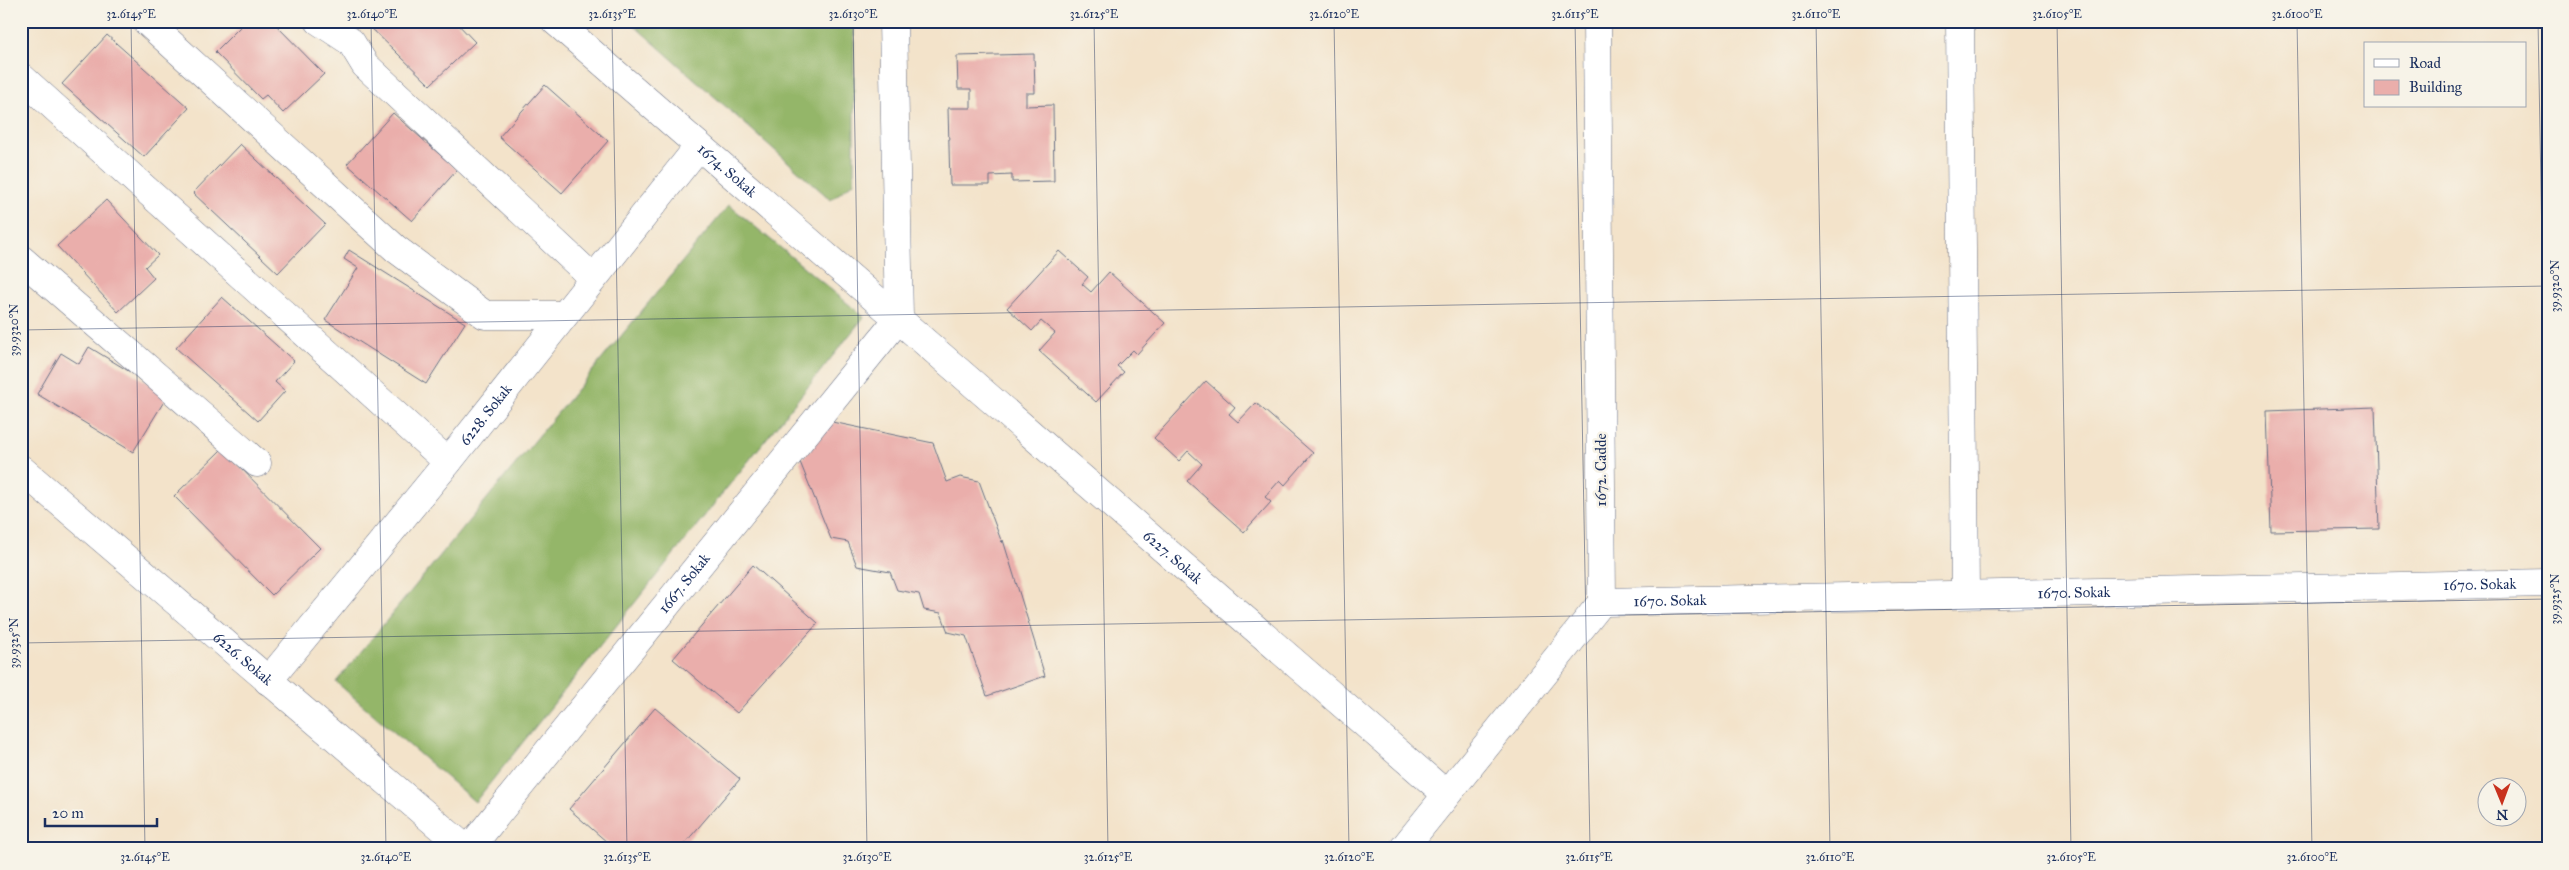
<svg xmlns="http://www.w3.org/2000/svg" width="2569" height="870" font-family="'IM FELL Great Primer',serif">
<rect width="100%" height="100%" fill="#f7f3e8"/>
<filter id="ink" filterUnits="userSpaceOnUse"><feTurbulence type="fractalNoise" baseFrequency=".02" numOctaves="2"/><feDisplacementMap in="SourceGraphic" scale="10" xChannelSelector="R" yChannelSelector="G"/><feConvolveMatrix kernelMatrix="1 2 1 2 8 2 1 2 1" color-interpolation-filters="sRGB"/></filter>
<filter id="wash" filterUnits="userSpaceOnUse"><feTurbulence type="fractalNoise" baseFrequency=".0096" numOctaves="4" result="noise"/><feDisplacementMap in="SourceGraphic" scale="20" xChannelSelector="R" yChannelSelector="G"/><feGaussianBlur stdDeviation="1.12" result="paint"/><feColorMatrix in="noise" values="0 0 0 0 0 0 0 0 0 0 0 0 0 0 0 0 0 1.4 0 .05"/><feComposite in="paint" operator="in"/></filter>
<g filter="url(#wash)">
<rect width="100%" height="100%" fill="#f3e3ca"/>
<path fill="#94b669" stroke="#587264" d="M629,21h225v161l-23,18z
M729,205l135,112 -389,485 -139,-120z"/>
<g id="blocks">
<path fill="#eaaeab" d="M246,21h26l52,53 -41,39 -17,-18 -5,4 -46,-47z
M364,21h91l20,21 -45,43z
M107,35l82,73 -45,49 -82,-73z
M1034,54l1,39h-9v13l27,-1 1,76 -42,1v-7l-22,1v9h-40l-2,-77h23v-19h-13l-1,-33z
M545,85l63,56 -46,52 -63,-56z
M393,113l64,57 -45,51 -65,-57z
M240,144l85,80 -47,49 -85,-80z
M106,200l52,55 -13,12 9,11 -36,34 -61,-66z
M349,250l116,73 -39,61 -101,-64 33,-52 -14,-9z
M1059,251l29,26 -6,7 9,8 18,-20 56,51 -28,31 -4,-4 -16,16 7,6 -28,30 -57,-51 16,-18 -14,-12 -9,10 -25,-23z
M222,297l72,64 -19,21 10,9 -27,30 -82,-73z
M89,347l79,48 -35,57 -96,-58 24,-41 18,11z
M1206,381l29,26 -6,7 9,8 18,-19 57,50 -28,32 -5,-5 -15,17 6,5 -27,30 -57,-51 15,-17 -14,-13 -9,10 -25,-23z
M2375,407l4,122 -108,2 -4,-120z
M832,422l101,21 14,39 13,-5 19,4 23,62 1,-3 42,136 -58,20 -21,-60 -18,-4 -7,-19 -17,-3 -5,-16 -22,-4 -7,-18 -33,-6 -9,-24 -17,-3 -31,-77z
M222,449l98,99 -48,47 -98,-99z
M753,565l65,58 -81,90 -64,-54z
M655,708l85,71 -60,70h-65l-46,-40z"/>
</g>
</g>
<g filter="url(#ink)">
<use href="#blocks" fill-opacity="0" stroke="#676e84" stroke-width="1"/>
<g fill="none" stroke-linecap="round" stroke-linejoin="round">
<g stroke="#676e84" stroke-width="29">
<g id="minor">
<path d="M146,21l250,228 89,66h77"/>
<path d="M319,21l32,21 14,23 228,213"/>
<path id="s1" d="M555,21l891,773"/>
<path d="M893,21l6,297"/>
<path d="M1960,21l5,572"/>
<path d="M21,77l427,385"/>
<path d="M21,259l236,204"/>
<path id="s2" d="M21,469l445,380"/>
<path id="s3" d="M1602,602l946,-19"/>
<path id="s4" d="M268,681l180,-219 251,-316"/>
<path id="s5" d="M469,849l430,-531"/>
<path d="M1403,849l199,-247 -5,-581"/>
</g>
</g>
<use href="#minor" stroke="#fff" stroke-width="28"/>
</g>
</g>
<path fill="none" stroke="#1b2f5e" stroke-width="1" stroke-opacity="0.45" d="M131,21l14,828M371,21l15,828M612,21l15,828M853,21l14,828M1094,21l14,828M1334,21l15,828M1575,21l15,828M1816,21l14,828M2057,21l14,828M2297,21l15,828M2538,21l10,556M21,330l2527,-44M21,643l2527,-44"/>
<g text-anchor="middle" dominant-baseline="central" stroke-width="5" stroke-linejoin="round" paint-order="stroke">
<g font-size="15" fill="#1b2f5e" stroke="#f7f3e8">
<text stroke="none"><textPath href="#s1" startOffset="228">1674. Sokak</textPath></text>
<text stroke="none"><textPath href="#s4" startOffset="344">6228. Sokak</textPath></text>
<text transform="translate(1601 470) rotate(-90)">1672. Cadde</text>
<text stroke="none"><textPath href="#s1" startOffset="818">6227. Sokak</textPath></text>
<text stroke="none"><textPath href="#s5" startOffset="342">1667. Sokak</textPath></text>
<text stroke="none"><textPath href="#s3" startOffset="878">1670. Sokak</textPath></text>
<text stroke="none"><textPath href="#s3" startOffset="472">1670. Sokak</textPath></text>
<text stroke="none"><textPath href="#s3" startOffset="68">1670. Sokak</textPath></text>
<text stroke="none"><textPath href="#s2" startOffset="292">6226. Sokak</textPath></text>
</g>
</g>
<rect width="2569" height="870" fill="none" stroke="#f7f3e8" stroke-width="55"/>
<rect x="2364" y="42" width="162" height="65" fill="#f7f3e8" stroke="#9fa5b1"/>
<rect x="2374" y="59" width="25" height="8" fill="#ffffff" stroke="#9fa5b1"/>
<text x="2409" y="68" font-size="15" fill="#1b2f5e">Road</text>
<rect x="2374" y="80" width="25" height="15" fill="#eaaeab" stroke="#9fa5b1"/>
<text x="2409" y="92" font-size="15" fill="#1b2f5e">Building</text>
<g transform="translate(2502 802) rotate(179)"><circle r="24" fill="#f7f3e8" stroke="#9fa5b1"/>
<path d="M0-4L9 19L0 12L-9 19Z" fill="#c8321e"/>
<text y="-8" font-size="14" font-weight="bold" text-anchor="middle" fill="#1b2f5e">N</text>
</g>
<path d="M45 818v8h112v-8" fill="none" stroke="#1b2f5e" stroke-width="2.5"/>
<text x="52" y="818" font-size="15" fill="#1b2f5e" stroke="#f7f3e8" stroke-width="4" paint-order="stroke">20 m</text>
<rect x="28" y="28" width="2514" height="814" fill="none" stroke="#1b2f5e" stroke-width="2"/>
<g font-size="12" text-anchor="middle" fill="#1b2f5e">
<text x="131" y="18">32.6145°E</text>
<text x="372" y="18">32.6140°E</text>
<text x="612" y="18">32.6135°E</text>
<text x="853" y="18">32.6130°E</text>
<text x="1094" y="18">32.6125°E</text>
<text x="1334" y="18">32.6120°E</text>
<text x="1575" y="18">32.6115°E</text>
<text x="1816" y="18">32.6110°E</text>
<text x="2057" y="18">32.6105°E</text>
<text x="2297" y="18">32.6100°E</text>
<text transform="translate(2555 286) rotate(-90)" y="4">39.9320°N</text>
<text transform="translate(14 330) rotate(-90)" y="4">39.9320°N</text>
<text transform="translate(2555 599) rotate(-90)" y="4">39.9325°N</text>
<text transform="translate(14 643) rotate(-90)" y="4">39.9325°N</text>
<text x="145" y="861">32.6145°E</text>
<text x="386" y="861">32.6140°E</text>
<text x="627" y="861">32.6135°E</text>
<text x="867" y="861">32.6130°E</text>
<text x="1108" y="861">32.6125°E</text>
<text x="1349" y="861">32.6120°E</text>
<text x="1589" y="861">32.6115°E</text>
<text x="1830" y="861">32.6110°E</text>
<text x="2071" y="861">32.6105°E</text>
<text x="2312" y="861">32.6100°E</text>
</g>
</svg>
